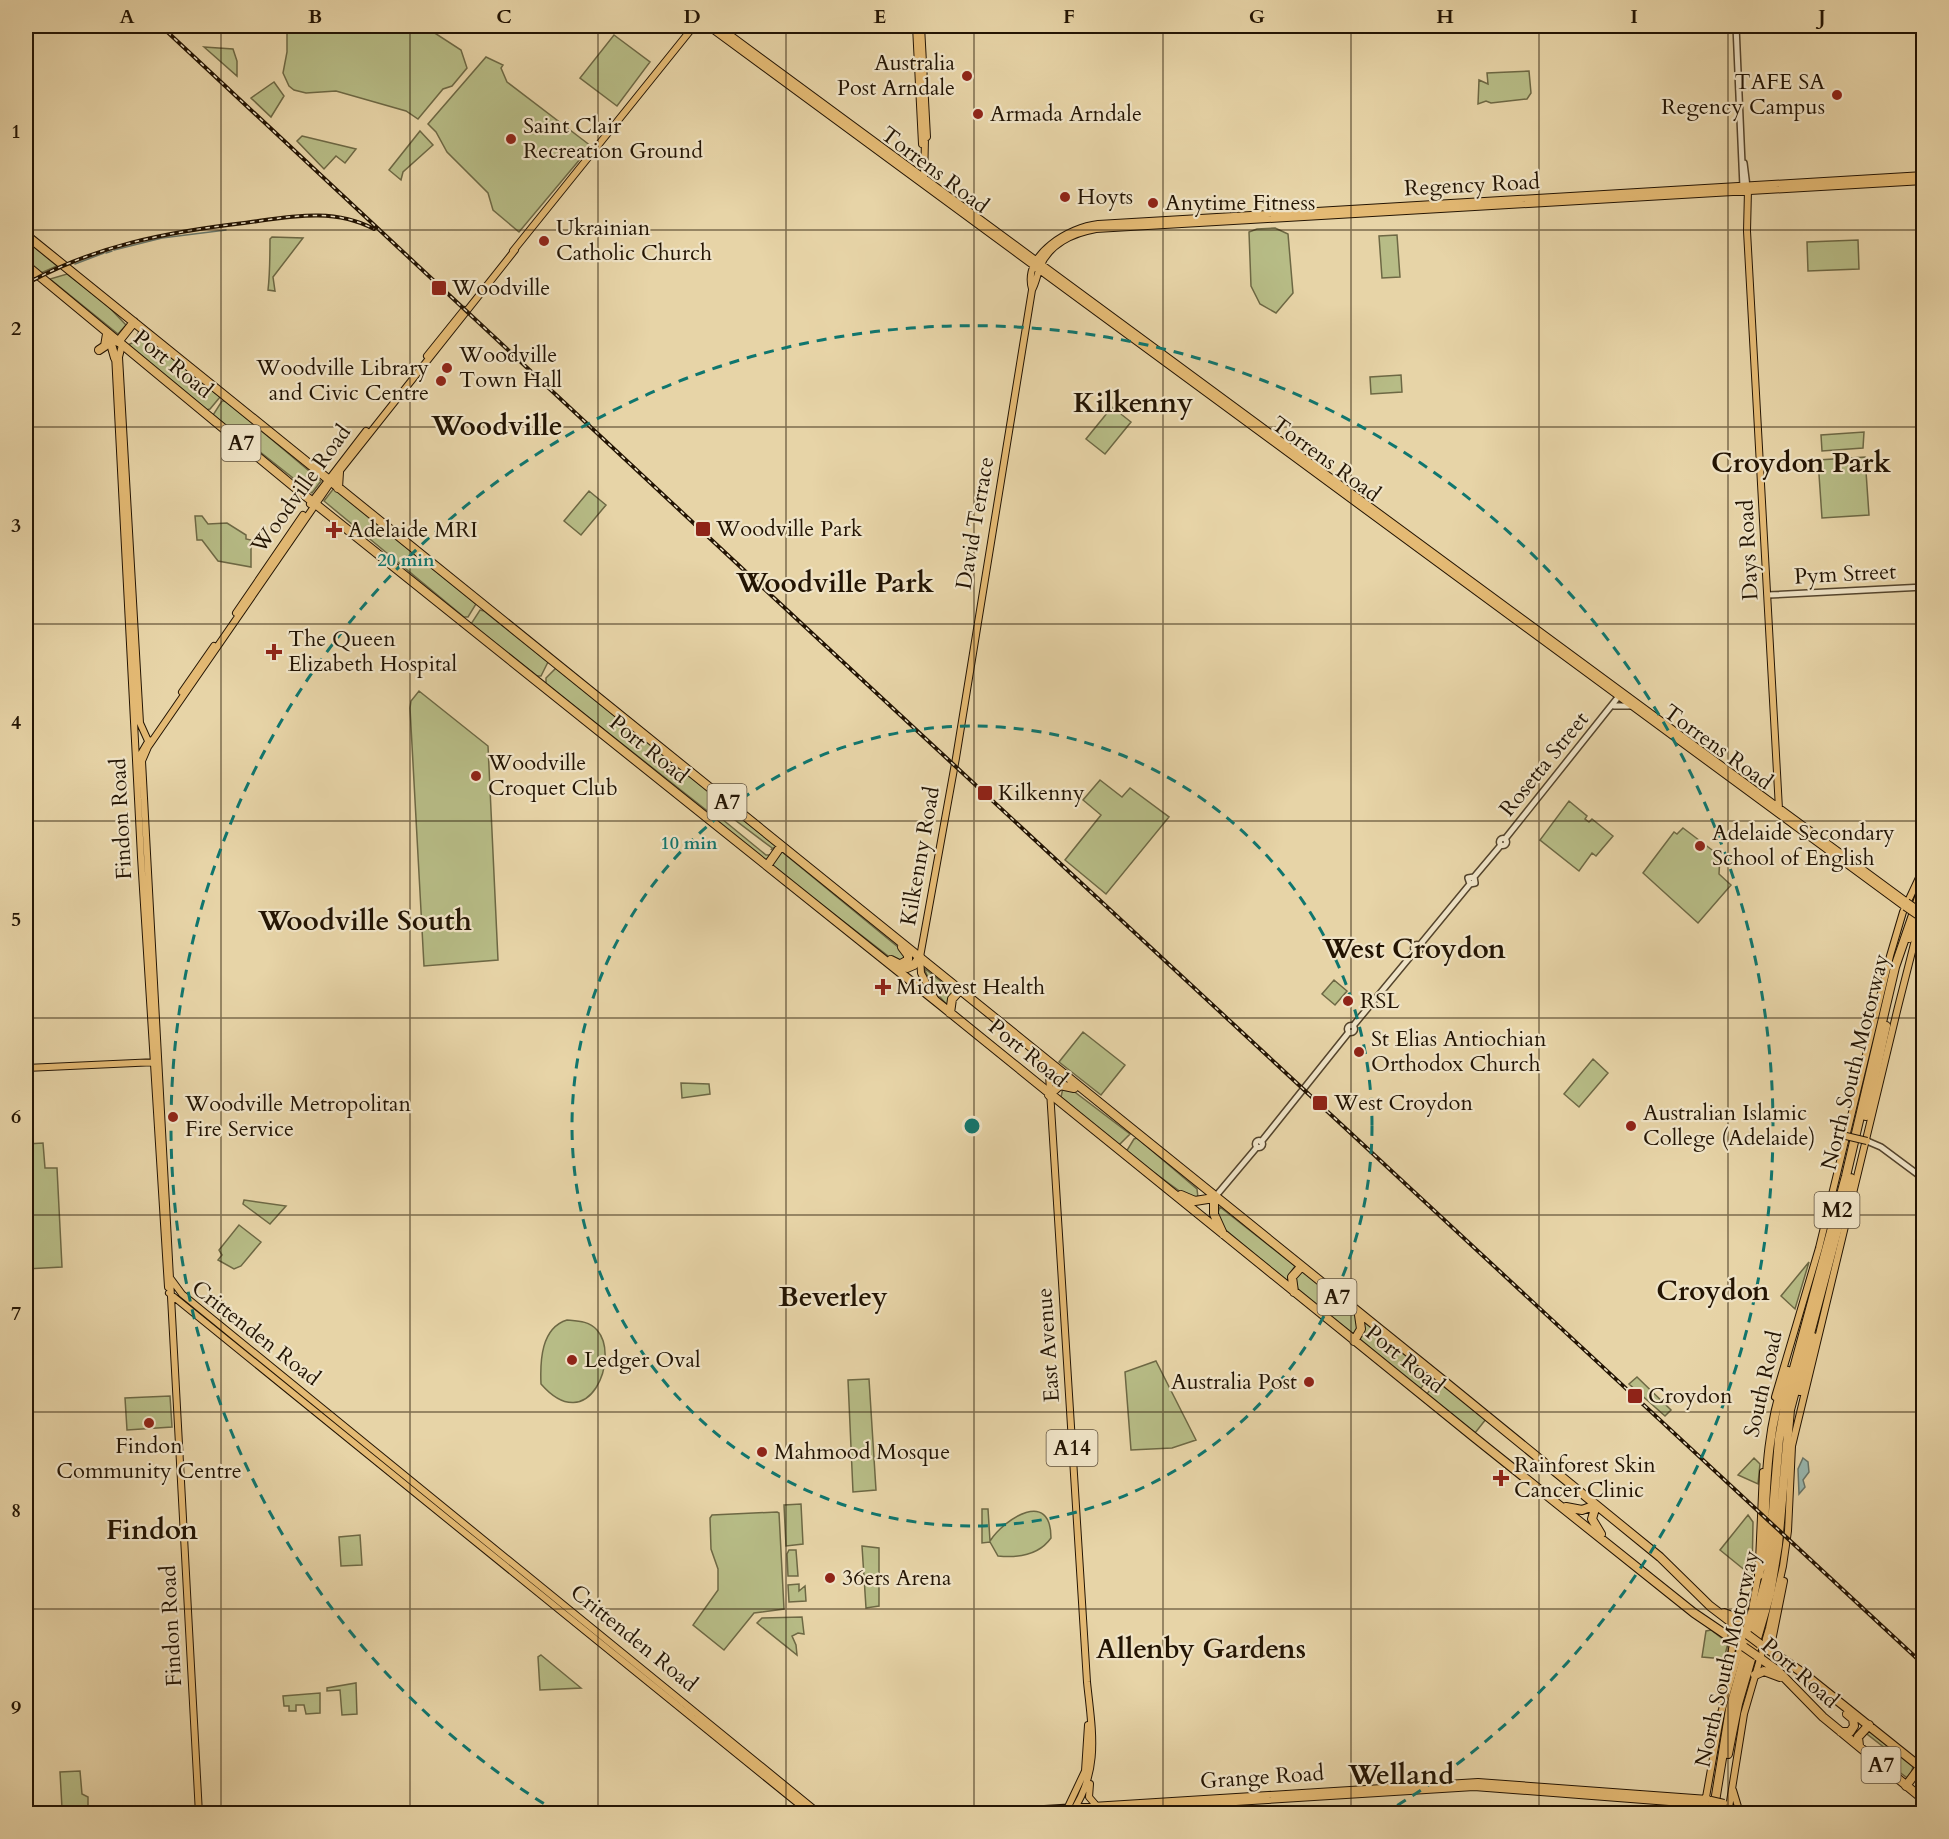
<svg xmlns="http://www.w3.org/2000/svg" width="1949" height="1839" font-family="Cardo,serif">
<rect width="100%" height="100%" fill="#e7d4a7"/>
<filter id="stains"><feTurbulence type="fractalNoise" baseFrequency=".00333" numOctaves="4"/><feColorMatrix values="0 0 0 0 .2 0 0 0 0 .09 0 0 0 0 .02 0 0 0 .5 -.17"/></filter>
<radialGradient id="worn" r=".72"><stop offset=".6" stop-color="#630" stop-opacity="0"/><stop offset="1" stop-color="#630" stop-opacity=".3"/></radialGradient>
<path fill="#b7bc86" stroke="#6d6844" stroke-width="1.5" d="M287,26h137l37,24 6,18 -15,18 -9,3 -25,30 -12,-8 -70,-20 -30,2 -12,-3 -5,-4 -6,-13 4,-21z
M614,35l36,27 -33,44 -37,-28z
M204,47l29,2 4,12v15z
M486,57l17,8 -2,3 6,14 84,64 -72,86 -26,-22 -5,-17 -41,-41 -11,-20 -8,-8z
M1529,71l2,22 -4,6 -36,4 -5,-2 -8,3 1,-24 9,4 -1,-11z
M274,82l10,14 -13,21 -20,-19z
M420,131l13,14 -30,27 -2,8 -12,-10z
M302,136l54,13 -11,14 -9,-7 -12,13 -27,-28z
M1275,228l13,6 5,59 -17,20 -16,-9 -9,-18 -2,-54 8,-3z
M1397,235l3,42 -18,1 -3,-42z
M272,237l31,1 -30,39 2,14 -7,-1c2,-17 2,-32 2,-51z
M26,240l31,26 -16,7 -15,-13z
M1858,240l1,29 -51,2 -1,-29z
M67,274l39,30 20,21 -8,9 -68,-55z
M139,331l81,66 -10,12 -4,1 -78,-65 6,-3z
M1401,375l1,17 -31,2 -1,-17z
M222,401h4l95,80 -9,12 -99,-78z
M1112,407l19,15 -26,32 -19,-15z
M1864,432l-1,16 -41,3 -1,-16z
M1865,457l4,58 -47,3 -4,-58z
M334,488l142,116 -8,13h-4l-140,-116z
M589,491l17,14 -25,30 -17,-14z
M195,516h7l6,8 19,-1 19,12v4l5,1v27l-33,-6 -16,-21h-5z
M480,610l4,1 64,51 -7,14h-4l-66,-52z
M556,668l162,131 -8,14 -164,-129v-6z
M419,691l69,55 10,214 -74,6 -14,-258 1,-7z
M1100,780l22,17 8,-9 39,29 -63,77 -41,-34 36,-45 -18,-15z
M1569,801l18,15 -2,3 4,3 3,-3 21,17 -17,20 -4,-3 -13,18 -39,-31z
M722,805h3l51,41 -5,4 1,-2 -45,-34 -5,5 44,36h5l-5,6 -53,-43z
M1683,828l37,28 -1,18 12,11 -33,38 -55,-50 31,-41 3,2z
M781,851l123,101 2,5 -10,5 -123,-95 -1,-3z
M924,968l30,24 -6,14 -15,-17z
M1334,980l13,11 -12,14 -13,-11z
M1083,1032l42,33 -24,30 -42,-33z
M1593,1059l15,14 -29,34 -15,-13z
M681,1083l28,1 1,10 -28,4z
M1063,1088l9,2 58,44 -12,12 -57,-49z
M1137,1138l60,51 1,9h-9l-63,-46 8,-13z
M43,1143l2,25h12l5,99 -36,2v-125z
M244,1200l42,6 -16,18 -27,-20z
M1220,1207l75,59 -4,6 -1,12 -69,-58 -5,-8z
M239,1225l22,17 -20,24 -7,3 -16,-9 4,-5 -3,-5z
M1809,1262l-14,47 -14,-13z
M1301,1269l55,45 2,15 -3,6 -55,-41 -7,-17z
M1362,1319l69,57 -11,13 -62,-50z
M567,1320c11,1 22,1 30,10 24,27 -8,109 -56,54 -1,-23 0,-56 26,-64z
M1156,1361l40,79 -24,8 -41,2 -6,-78z
M1637,1377l34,33 -6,6 -36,-32z
M869,1379l7,111 -23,2 -5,-112z
M1438,1380l48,39 -11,14 -49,-38z
M170,1396l2,31 -45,3 -2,-32z
M1754,1458l6,6 -2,20 -20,-9z
M801,1504l2,40 -17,2 -2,-41z
M982,1509h6l2,32c15,-23 61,-52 61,-3 -12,17 -33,20 -53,18l-8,-14 -8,1z
M777,1512l2,1 5,96 -30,4 -30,37 -31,-25 25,-35v-21l-7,-20 -1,-31 2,-3z
M1748,1515l5,7 -1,54 -32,-26z
M360,1535l2,30 -21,1 -2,-29z
M862,1546l17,2v58l-13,2z
M789,1550h7l2,26h-10l-1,-22z
M799,1584v7l6,-5 1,15 -17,1 -1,-17z
M802,1617l2,17 -6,-1 -6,3 4,9 1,10 -40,-32 5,-5z
M1711,1630l17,13 -4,16 -22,-2 4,-26z
M541,1655l40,33 -41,2 -2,-33z
M356,1683l1,31 -15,1 -2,-25 -13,1v-3z
M320,1693v20l-14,1 -2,-9h-8v6h-7v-5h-5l-1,-10z
M1870,1730l43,36 -3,14 -20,-15 5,-9 -28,-22z
M80,1771l2,23 6,3v8l-5,7 -15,1 -6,-5 -2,-36z"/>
<path fill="#98b7af" stroke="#69766a" stroke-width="1.5" d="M1803,1458l5,4 1,10 -6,8 2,7 -6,7 -1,-25z"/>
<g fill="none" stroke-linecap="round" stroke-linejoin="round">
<path stroke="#69766a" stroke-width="1.5" d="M114,250l48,-12 64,-8
M106,253l6,-2
M75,264l29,-11"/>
<g stroke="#54442c" stroke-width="8">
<path id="minor" d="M1736,26l7,161
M1744,163l3,24
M1768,595l156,-8
M1614,706h16
M1499.5 842a3.5 3.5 0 1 1 7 0a3.5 3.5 0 1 1-7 0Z
M1505,839l114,-143
M1474,877l27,-32
M1413.5 948a3.5 3.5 0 1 1 7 0a3.5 3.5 0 1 1-7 0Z
M1419,946l51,-62 5,-1 -1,-6 -6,1 2,6
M1347.5 1029a3.5 3.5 0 1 1 7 0a3.5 3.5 0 1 1-7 0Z
M1353,1026l62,-75
M1255.5 1144a3.5 3.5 0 1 1 7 0a3.5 3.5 0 1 1-7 0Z
M1867,1141l14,6 43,32
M1261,1142l88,-110
M1215,1197l42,-50"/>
</g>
<g stroke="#231403" stroke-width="8">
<path id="major" d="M708,26l1197,881
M718,26l1189,876
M916,26l6,118
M921,26l6,111 -2,2 -1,42
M1748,190l-1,41 32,578
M513,251l181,-225
M1032,289c-10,-35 38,-62 66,-65l826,-49
M122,345l-3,12 21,366 9,20
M115,354l26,503 27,430
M427,356l37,-46
M310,504l56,-73
M236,613l67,-98
M182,692l32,-46
M138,759l11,-19
M936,1001l-15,-28 -1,-16 36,-199 76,-468c4,-7 5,-15 8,-23 9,-23 33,-34 56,-38l828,-48
M1041,1058l8,17 38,607c5,49 14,88 -16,132
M26,1068l131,-6
M171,1279l11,15 638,520
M169,1293l642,521
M1775,1397l44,-149 71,-292 13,-44 21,-45
M1759,1561l4,-89
M1774,1652l-3,-6 13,-65
M1722,1701l11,-57 -3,-6
M1090,1784l-1,13 6,7
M1733,1790l6,20
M1068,1807l17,-36 3,-46
M199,1814l-57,-1053 6,-14 183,-265 184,-232
M964,1814l514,-32 230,17
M1044,1814l430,-27 234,18
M1703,1814l18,-101 31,-104 7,-38
M1728,1814l16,-100 25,-86 14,-62 5,-35 4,-85 106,-439 18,-71 8,-16"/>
</g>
<g stroke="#231403" stroke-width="10">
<path id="highway" d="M26,235l1418,1146 216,176 50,49 38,29
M26,265l267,221 644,516 538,436 219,175 50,34
M109,337l6,21
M118,342l16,-20
M99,350l6,-4 2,-12
M338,488l1,-16
M767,866l14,-20
M1909,938l15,-39
M891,960l16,8 7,-3 6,-8
M899,965l9,-5v-5l-6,-8
M950,1013l2,-14 8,-9
M1049,1095l11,-10 14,3
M1866,1116l20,-90
M1181,1195l14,6 19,-3
M1214,1198v16l9,20
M1294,1292l-2,-15 9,-10
M1354,1341l7,-12 -2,-14
M1800,1391l13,-54
M1596,1505l-4,14 9,15
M1566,1507l16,3 14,-5
M1759,1575l4,-21c3,-60 2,-127 25,-183
M1724,1613l18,7 8,-2
M1760,1644l43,29 121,97
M1757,1656l21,15 45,46 101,83
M1755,1675l9,-4 16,6
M1841,1732h9l4,-6 -1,-7 -6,-5
M1859,1746l-1,-9 11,-12
M1728,1754l10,-50 32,-110 8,-49 12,-135 61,-232
M1906,1786l14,-19
M1713,1814l17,-105 38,-137 11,-133 8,-45 59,-218 49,-209 29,-84"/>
</g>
<use href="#minor" stroke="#efe3c6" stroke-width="5"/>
<use href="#major" stroke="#e4ba74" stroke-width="6"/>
<use href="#highway" stroke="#e4ba74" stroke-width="8"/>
<g stroke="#231403" stroke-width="4">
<path id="rail" d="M161,26l571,533 1192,1106
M26,284c68,-38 141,-52 218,-61 45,-6 89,-16 130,6"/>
</g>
<use href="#rail" stroke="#efe3c6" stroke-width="1.5" stroke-dasharray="4.5" stroke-linecap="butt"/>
<g stroke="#231403" stroke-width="8" stroke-linecap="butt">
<path id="major-bridge" d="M1907,902l17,12
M1905,907l19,13
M1846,1136l21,5
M1711,1800l13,3
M1710,1805l13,4"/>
</g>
<g stroke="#231403" stroke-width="10" stroke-linecap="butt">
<path id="highway-bridge" d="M1748,1635l12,9
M1744,1647l13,9"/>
</g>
<use href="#major-bridge" stroke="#e4ba74" stroke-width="6"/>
<use href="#highway-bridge" stroke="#e4ba74" stroke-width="8"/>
</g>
<path fill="none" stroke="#231403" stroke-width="1.5" stroke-opacity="0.55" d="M221,26v1788M410,26v1788M598,26v1788M786,26v1788M974,26v1788M1163,26v1788M1351,26v1788M1539,26v1788M1728,26v1788M26,230h1898M26,427h1898M26,624h1898M26,821h1898M26,1018h1898M26,1215h1898M26,1412h1898M26,1609h1898"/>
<g fill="none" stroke="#0f766e" stroke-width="3" stroke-dasharray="10 8">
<circle cx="972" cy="1126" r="400"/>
<path d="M559 1813A801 801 0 1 1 1385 1813"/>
</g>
<g fill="#8f2418" stroke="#efe3c6" stroke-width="2">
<circle cx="967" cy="76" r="6"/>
<circle cx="1837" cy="95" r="6"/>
<circle cx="978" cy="114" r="6"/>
<circle cx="511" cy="139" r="6"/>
<circle cx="1065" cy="197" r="6"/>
<circle cx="1153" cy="203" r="6"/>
<circle cx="544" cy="241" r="6"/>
<rect x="431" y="280" width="16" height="16" rx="3"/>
<circle cx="447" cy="368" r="6"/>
<circle cx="441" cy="381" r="6"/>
<rect x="695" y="521" width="16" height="16" rx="3"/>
<path d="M331 521h6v6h6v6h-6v6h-6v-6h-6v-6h6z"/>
<path d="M271 643h6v6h6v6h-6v6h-6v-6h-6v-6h6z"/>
<circle cx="476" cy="776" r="6"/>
<rect x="977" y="785" width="16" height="16" rx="3"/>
<circle cx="1700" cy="846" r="6"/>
<path d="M880 978h6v6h6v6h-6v6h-6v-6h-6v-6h6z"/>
<circle cx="1348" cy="1001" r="6"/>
<circle cx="1359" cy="1052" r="6"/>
<rect x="1312" y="1095" width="16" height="16" rx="3"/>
<circle cx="173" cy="1117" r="6"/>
<circle cx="1631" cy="1126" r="6"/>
<circle cx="572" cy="1360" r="6"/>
<circle cx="1309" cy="1382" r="6"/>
<rect x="1627" y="1388" width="16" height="16" rx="3"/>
<circle cx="149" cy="1423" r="6"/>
<circle cx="762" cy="1452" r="6"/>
<path d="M1498 1469h6v6h6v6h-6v6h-6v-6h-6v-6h6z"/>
<circle cx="830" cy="1578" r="6"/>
</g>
<g text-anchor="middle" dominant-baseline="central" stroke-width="4.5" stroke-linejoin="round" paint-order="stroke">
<g fill="#efe3c6" stroke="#60523e" stroke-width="1.5">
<rect x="221.5" y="425" width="39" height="36" rx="4.5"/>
<rect x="707.5" y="784" width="39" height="36" rx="4.5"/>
<rect x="1814.5" y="1192" width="45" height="36" rx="4.5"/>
<rect x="1317.5" y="1279" width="39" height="36" rx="4.5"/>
<rect x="1046.5" y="1430" width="51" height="36" rx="4.5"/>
<rect x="1861.5" y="1747" width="39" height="36" rx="4.5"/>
</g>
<g font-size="21" font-weight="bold" fill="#231403">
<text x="241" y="443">A7</text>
<text x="727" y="802">A7</text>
<text x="1837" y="1210">M2</text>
<text x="1337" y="1297">A7</text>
<text x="1072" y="1448">A14</text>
<text x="1881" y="1765">A7</text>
</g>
<g font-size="22" fill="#231403" stroke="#efe3c6" text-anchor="start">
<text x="955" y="63" text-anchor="end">Australia<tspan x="955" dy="25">Post Arndale</tspan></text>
<text x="1825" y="82" text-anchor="end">TAFE SA<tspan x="1825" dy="25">Regency Campus</tspan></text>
<text x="990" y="114">Armada Arndale</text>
<text x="523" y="126">Saint Clair<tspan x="523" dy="25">Recreation Ground</tspan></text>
<text x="1077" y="197">Hoyts</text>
<text x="1165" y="203">Anytime Fitness</text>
<text x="556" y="228">Ukrainian<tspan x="556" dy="25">Catholic Church</tspan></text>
<text x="452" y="288">Woodville</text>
<text x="459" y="355">Woodville<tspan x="459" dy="25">Town Hall</tspan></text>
<text x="429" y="368" text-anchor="end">Woodville Library<tspan x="429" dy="25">and Civic Centre</tspan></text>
<text x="716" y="529">Woodville Park</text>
<text x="348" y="530">Adelaide MRI</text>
<text x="288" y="639">The Queen<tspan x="288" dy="25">Elizabeth Hospital</tspan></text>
<text x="488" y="763">Woodville<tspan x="488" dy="25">Croquet Club</tspan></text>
<text x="998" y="793">Kilkenny</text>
<text x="1712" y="833">Adelaide Secondary<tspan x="1712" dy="25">School of English</tspan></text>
<text x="896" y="987">Midwest Health</text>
<text x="1360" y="1001">RSL</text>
<text x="1371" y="1039">St Elias Antiochian<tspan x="1371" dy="25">Orthodox Church</tspan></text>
<text x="1334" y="1103">West Croydon</text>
<text x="185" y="1104">Woodville Metropolitan<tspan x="185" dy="25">Fire Service</tspan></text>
<text x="1643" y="1113">Australian Islamic<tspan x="1643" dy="25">College (Adelaide)</tspan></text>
<text x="584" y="1360">Ledger Oval</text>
<text x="1297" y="1382" text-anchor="end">Australia Post</text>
<text x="1648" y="1396">Croydon</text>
<text x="149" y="1446" text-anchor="middle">Findon<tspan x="149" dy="25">Community Centre</tspan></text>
<text x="774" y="1452">Mahmood Mosque</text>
<text x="1514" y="1465">Rainforest Skin<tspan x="1514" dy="25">Cancer Clinic</tspan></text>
<text x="842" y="1578">36ers Arena</text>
</g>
<g font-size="22" fill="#231403" stroke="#efe3c6">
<text transform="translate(935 170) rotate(37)">Torrens Road</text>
<text transform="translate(1472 185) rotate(-3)">Regency Road</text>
<text transform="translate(173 364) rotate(39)">Port Road</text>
<text transform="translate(1326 459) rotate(36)">Torrens Road</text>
<text transform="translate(301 489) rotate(-54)">Woodville Road</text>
<text transform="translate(975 523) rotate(-80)">David Terrace</text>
<text transform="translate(1748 550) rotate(-93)">Days Road</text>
<text transform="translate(1845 574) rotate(-3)">Pym Street</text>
<text transform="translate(1718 747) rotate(36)">Torrens Road</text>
<text transform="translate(649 749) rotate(39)">Port Road</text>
<text transform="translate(1544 764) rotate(-51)">Rosetta Street</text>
<text transform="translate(121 819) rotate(-93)">Findon Road</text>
<text transform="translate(920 856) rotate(-80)">Kilkenny Road</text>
<text transform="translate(1028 1053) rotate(39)">Port Road</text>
<text transform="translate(1855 1062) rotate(-76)">North South Motorway</text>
<text transform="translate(256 1333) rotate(38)">Crittenden Road</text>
<text transform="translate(1048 1345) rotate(-94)">East Avenue</text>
<text transform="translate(1405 1359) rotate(39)">Port Road</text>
<text transform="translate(1763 1384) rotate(-77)">South Road</text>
<text transform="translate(171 1626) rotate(-93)">Findon Road</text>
<text transform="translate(634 1638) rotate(39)">Crittenden Road</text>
<text transform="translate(1727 1659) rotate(-77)">North South Motorway</text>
<text transform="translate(1800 1673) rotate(41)">Port Road</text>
<text transform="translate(1262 1777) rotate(-4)">Grange Road</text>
</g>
<g font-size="28" font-weight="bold" fill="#231403" stroke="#efe3c6">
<text x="1133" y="403">Kilkenny</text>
<text x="497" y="426">Woodville</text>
<text x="1801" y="463">Croydon Park</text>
<text x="835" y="583">Woodville Park</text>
<text x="365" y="921">Woodville South</text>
<text x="1414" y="949">West Croydon</text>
<text x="1713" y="1291">Croydon</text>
<text x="833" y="1297">Beverley</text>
<text x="152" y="1530">Findon</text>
<text x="1201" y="1649">Allenby Gardens</text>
<text x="1401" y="1775">Welland</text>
</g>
</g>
<circle cx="972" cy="1126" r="9" fill="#0f766e" stroke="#efe3c6" stroke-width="3"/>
<g font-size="18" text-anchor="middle" font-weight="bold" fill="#0f766e" stroke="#efe3c6" stroke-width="4.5" stroke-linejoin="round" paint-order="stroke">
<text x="406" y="566">20 min</text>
<text x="689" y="849">10 min</text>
</g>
<rect width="1949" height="1839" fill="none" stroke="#e7d4a7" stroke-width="66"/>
<rect x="33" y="33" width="1883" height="1773" fill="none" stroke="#231403" stroke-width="2"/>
<g font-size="20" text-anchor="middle" font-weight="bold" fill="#231403">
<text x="127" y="23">A</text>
<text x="315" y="23">B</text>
<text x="504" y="23">C</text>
<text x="692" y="23">D</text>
<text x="880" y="23">E</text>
<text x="1069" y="23">F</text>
<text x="1257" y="23">G</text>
<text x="1445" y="23">H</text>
<text x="1634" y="23">I</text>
<text x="1822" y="23">J</text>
<text x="16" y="138">1</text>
<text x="16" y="335">2</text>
<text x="16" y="532">3</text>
<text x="16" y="729">4</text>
<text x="16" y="926">5</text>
<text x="16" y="1123">6</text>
<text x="16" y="1320">7</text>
<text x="16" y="1517">8</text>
<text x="16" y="1714">9</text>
</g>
<rect width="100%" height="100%" filter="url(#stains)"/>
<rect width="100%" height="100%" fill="url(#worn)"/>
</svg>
